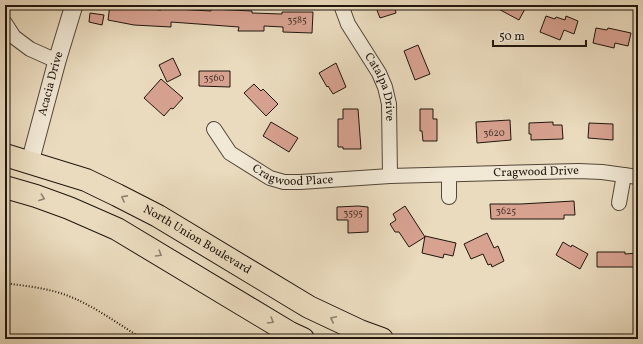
<svg xmlns="http://www.w3.org/2000/svg" width="643" height="344" font-family="Vollkorn,serif">
<rect width="100%" height="100%" fill="#eadbbe"/>
<filter id="stains"><feTurbulence type="fractalNoise" baseFrequency=".005" numOctaves="4"/><feColorMatrix values="0 0 0 0 .2 0 0 0 0 .09 0 0 0 0 .02 0 0 0 .5 -.17"/></filter>
<radialGradient id="worn" r=".72"><stop offset=".6" stop-color="#630" stop-opacity="0"/><stop offset="1" stop-color="#630" stop-opacity=".3"/></radialGradient>
<path fill="#d8a291" stroke="#1f160d" d="M110,5h18l10,2v1l23,2v-2l32,2 18,1v-2l41,2v2l30,1v-2h31l-1,21 -29,-1v-5l-19,-1v5h-26l1,-4 -68,-5v5l-37,-2 -26,-5z
M375,5h19l2,8 -16,5z
M491,5h36l-8,15z
M90,13l14,2 -2,10 -13,-3z
M546,16l9,3 1,-2 9,3 1,-4 12,5 -4,13 -10,-4 -4,10 -20,-8z
M596,28l11,2 1,-2 23,5 -3,13 -13,-3 -1,5 -21,-5z
M418,45l12,29 -15,6 -11,-29z
M173,58l8,17 -14,7 -8,-17z
M336,63l10,24 -13,7 -5,-8 -1,1 -8,-14z
M199,71h31v16l-31,-1z
M161,79l22,19 -10,11 -2,-1 -7,8 -20,-18z
M254,84l7,7 2,-2 15,15 -12,12 -22,-23z
M343,109h15l3,40h-18v-2h-5v-28h5z
M420,109h13v10h4v22h-14l-1,-10h-2z
M510,120l1,20 -34,3 -1,-21z
M271,122l27,16 -9,14 -26,-16z
M553,122v3h9l1,14 -32,1v-6h-2v-11z
M589,123l24,1v16l-25,-2z
M574,201l1,14h-11v4h-73l-1,-15h31z
M358,206l10,1v25l-20,1v-13h-11v-13z
M405,206l20,31 -16,10 -10,-15h-4l-5,-8 6,-4 -3,-6z
M487,233l7,15 4,-2 6,15 -12,6 -1,-3 -3,1 -5,-11 -12,5 -7,-15z
M425,236l31,7 -3,13 -9,-2 -1,4 -21,-5z
M563,242l8,5 1,-2 16,9 -8,15 -24,-14z
M597,252h28v2l13,-1v14h-41z"/>
<g fill="none" stroke-linecap="round" stroke-linejoin="round">
<g stroke="#524739" stroke-width="16">
<g id="minor">
<path id="s1" d="M341,5l7,19 31,49 6,14 4,17 1,72"/>
<path d="M5,23l9,14 16,12 27,12"/>
<path id="s2" d="M214,129l16,24 40,25 14,4h16l90,-6 188,-5 24,1 36,5"/>
<path d="M449,175v22"/>
<path d="M619,203l5,-28"/>
</g>
</g>
<g stroke="#524739" stroke-width="19">
<g id="tertiary">
<path id="s3" d="M30,162l27,-101 17,-56"/>
</g>
</g>
<g stroke="#1f160d" stroke-width="24">
<g id="primary">
<path id="s4" d="M5,155l81,25 31,15 41,21 151,91 51,24 22,8"/>
<path d="M5,187l31,9 33,12 48,21 173,104 13,6"/>
</g>
</g>
<path stroke="#1f160d" stroke-width="2" stroke-dasharray="1 2" stroke-linecap="butt" d="M5,283c20,3 42,5 61,12 27,10 52,29 77,44"/>
<use href="#minor" stroke="#f1e8d5" stroke-width="14"/>
<use href="#tertiary" stroke="#f1e8d5" stroke-width="17"/>
<use href="#primary" stroke="#eadbbe" stroke-width="22"/>
</g>
<defs><path id="oneway-chevron" d="M-2-3.5L2.5 0L-2 3.5" fill="none" stroke-width="1.6" stroke-linecap="round" stroke-linejoin="round"/></defs>
<g stroke="#8f826e">
<use href="#oneway-chevron" transform="translate(42 198) rotate(20)"/>
<use href="#oneway-chevron" transform="translate(124 198) rotate(-152)"/>
<use href="#oneway-chevron" transform="translate(159 254) rotate(31)"/>
<use href="#oneway-chevron" transform="translate(333 319) rotate(-155)"/>
<use href="#oneway-chevron" transform="translate(271 321) rotate(31)"/>
</g>
<g text-anchor="middle" dominant-baseline="central" stroke-width="3" stroke-linejoin="round" paint-order="stroke">
<g font-size="10" fill="#4d392e">
<text x="297" y="20">3585</text>
<text x="214" y="78">3560</text>
<text x="494" y="133">3620</text>
<text x="506" y="211">3625</text>
<text x="353" y="213">3595</text>
</g>
<g font-size="12" fill="#1f160d" stroke="#f1e8d5">
<text stroke="none"><textPath href="#s3" startOffset="81">Acacia Drive</textPath></text>
<text stroke="none"><textPath href="#s1" startOffset="92">Catalpa Drive</textPath></text>
<text stroke="none"><textPath href="#s2" startOffset="98">Cragwood Place</textPath></text>
<text stroke="none"><textPath href="#s2" startOffset="343">Cragwood Drive</textPath></text>
<text stroke="none"><textPath href="#s4" startOffset="211">North Union Boulevard</textPath></text>
</g>
</g>
<rect width="643" height="344" fill="none" stroke="#eadbbe" stroke-width="20"/>
<rect x="6" y="6" width="631" height="332" fill="none" stroke="#1f160d" stroke-width="2"/>
<rect x="10" y="10" width="623" height="324" fill="none" stroke="#1f160d"/>
<path d="M493 40v6h93v-6" fill="none" stroke="#1f160d" stroke-width="2"/>
<text x="499" y="40" font-size="12" fill="#1f160d" stroke="#f1e8d5" stroke-width="3" paint-order="stroke">50 m</text>
<rect width="100%" height="100%" filter="url(#stains)"/>
<rect width="100%" height="100%" fill="url(#worn)"/>
</svg>
